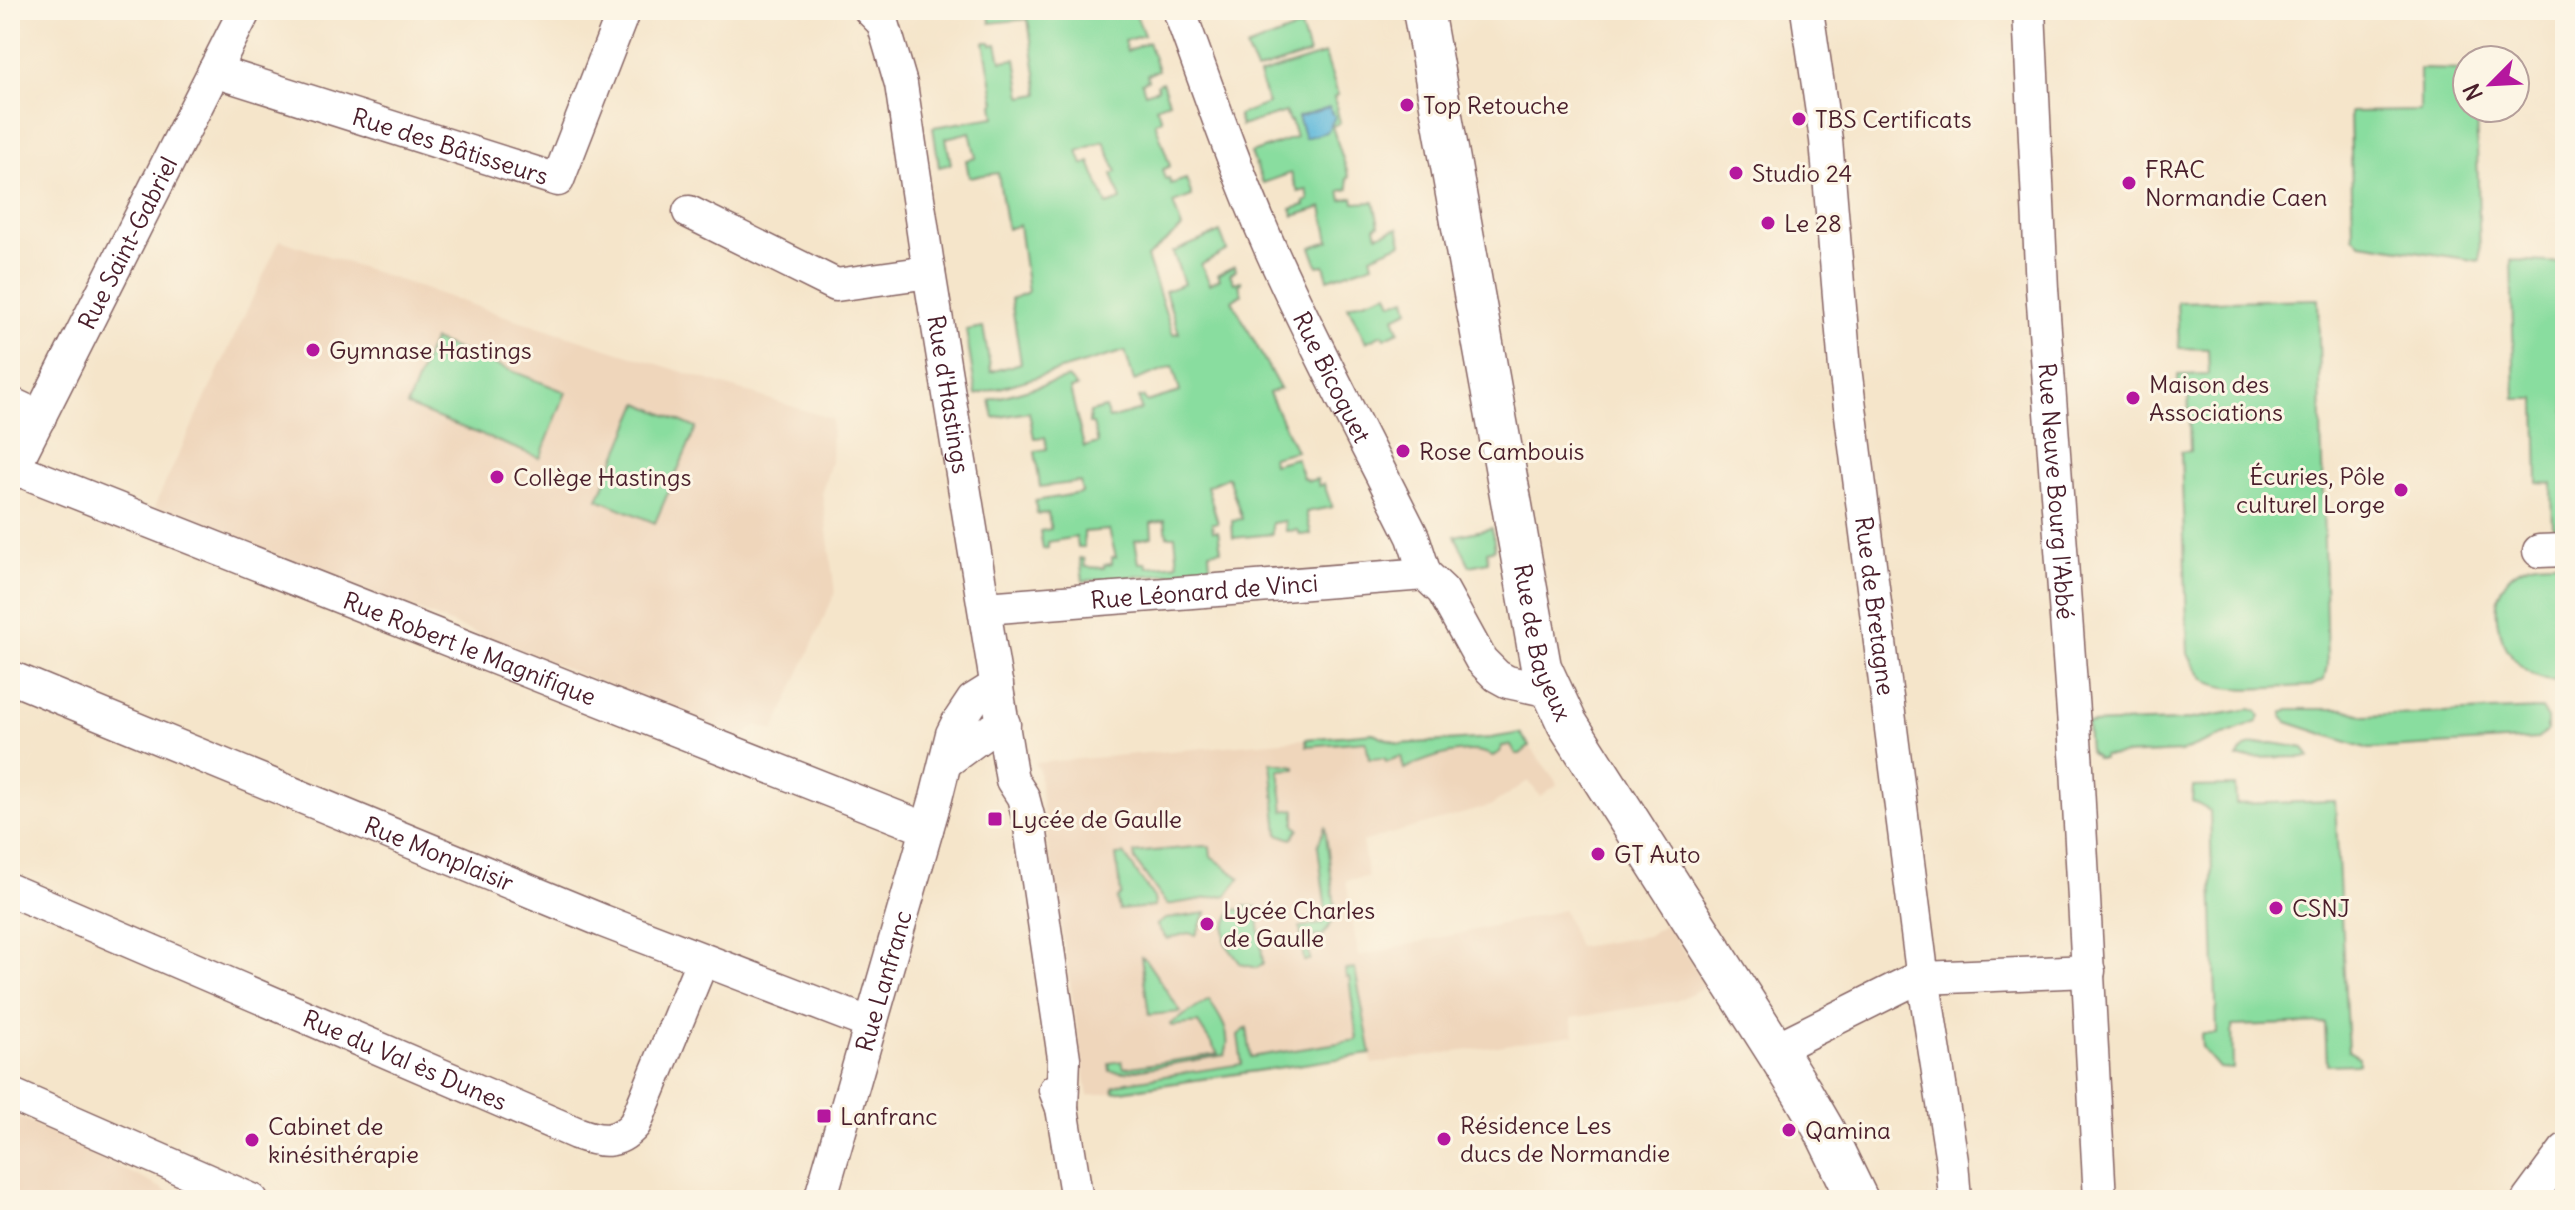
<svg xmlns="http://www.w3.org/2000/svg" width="2575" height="1210" font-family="Delius,sans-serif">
<rect width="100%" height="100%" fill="#fcf5e5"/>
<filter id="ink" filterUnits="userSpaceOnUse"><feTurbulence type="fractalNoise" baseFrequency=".0125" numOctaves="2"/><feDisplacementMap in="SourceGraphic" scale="16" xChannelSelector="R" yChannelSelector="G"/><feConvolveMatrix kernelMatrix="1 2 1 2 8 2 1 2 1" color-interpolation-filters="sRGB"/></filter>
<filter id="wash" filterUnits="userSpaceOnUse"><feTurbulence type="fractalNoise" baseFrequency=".006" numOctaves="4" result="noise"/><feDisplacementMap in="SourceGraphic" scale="32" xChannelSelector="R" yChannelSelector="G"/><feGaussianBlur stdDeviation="1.8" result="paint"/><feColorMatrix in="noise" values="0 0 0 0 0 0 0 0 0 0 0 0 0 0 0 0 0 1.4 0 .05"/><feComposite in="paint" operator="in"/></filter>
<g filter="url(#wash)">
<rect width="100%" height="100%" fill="#f5e5ca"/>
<path fill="#efd6bb" d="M280,240l219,74 333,105 -1,43 -9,29 13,102 -61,138 -17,-6 -14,13 -589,-231z
M1373,733l26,11 92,-6 29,-5 38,51 -18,12 -12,-15 -38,25 -128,36 6,35 -22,3 12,76 206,-46 14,37 69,-11 19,-12 40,62 -30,15 -105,17 3,17 -202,29 -2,-10 -282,42 -44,-276 -5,-50 -4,-7z
M10,1112l175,88h-175z"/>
<path fill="#89dd9f" stroke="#6a7e65" stroke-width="2" fill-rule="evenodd" d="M989,10h110l2,2 33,-2 10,25 -20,6 3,10 21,-9 10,28 -11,5 1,5 -6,3 3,10 13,-4 -1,-5 5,-2 7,19 -13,6 6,12 -7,3 15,44 -8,4 3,9 4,-1 2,6 15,-5 6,17 -19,7 9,25 -35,29 26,77 6,-1 -14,-42 19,-7 -11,-32 47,-20 7,18 -26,15 9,19 10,-5 -2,-5 17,-8 1,4 -6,4 4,9 7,-2 1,2 -3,2 3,9 -10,6 48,89 -11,4 27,58 -24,6 1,7 23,-6 7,20 6,3 8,-2 2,7 5,-2 8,23 -26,5 5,22 -11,1 -2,-5 -12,1 -1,-10 -13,2v11l-39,4 -1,-18 10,-1 -14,-42 -21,9 11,37h-6l1,8h5l3,19 -12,2 1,14h13v3l-140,12 -3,-23 4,1 1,8 19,1v-3l8,-1v-7h4l-7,-27 -25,2v15h-6l-2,-10 -28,5v6l-5,1 -3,-18 11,-2 -3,-16 -11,1 -2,-13 47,-8 -2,-11 -40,5 -5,-36 12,-2 -2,-12 -11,1 -5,-26 -35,6 -4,-18 78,-22 9,9 -7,2 14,58 14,-4 -5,-19h-4l1,-12 15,-4 4,11 32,-9 -2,-12 5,-1 2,5 34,-10 -7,-26 -39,15 -9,-30 -149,44 -10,-65 17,-3 8,45 30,-9 -10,-64 17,-7 -9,-67 -12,4 -9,-56 -29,4 -3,-17 10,-2 -6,-26 -24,6 5,26 -12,3 -6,-40 62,-10 -2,-13 2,-1 -11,-61h6l1,3 6,-1 4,17 15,-2 6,38 17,-3 -11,-75 -38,4zM1104,141l13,31 -5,2 9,26 -14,5 -17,-43 -7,3 -5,-14zM1165,520l2,16h8l3,28 -31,3 -1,-4h-7l-4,-23 17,-3 -1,-14z
M1301,27l8,27 -53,17 -10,-23z
M1325,54l13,41 -4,2 6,26 -8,3 17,51 -2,1 2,11 -9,2 2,9 11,-3 1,6 20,-1 5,23 -4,2 2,8 21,-7 4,15 -31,13 2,8 -45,15 -4,-14 -6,1 -7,-19 18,-6 -7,-34 -28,9 -3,-7 14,-4 -1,-3 5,-2 -2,-10 -9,2 -7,-19 -28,10 -12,-30 45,-16 -5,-16h-2l-4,-9 -44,14 -3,-11 30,-11 -9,-29z
M2420,69l47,1v38h9l4,153 -119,-18 -8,-6 -3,-125 70,-1z
M2511,260l54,3v266h-12l-1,-45 -14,-1 -2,-84h-21z
M1388,293l4,10 14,-5 3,12 -15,7 5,14 -15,7 -2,-4 -16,8 -18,-36z
M2318,299l9,367 -3,14 -13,6c-25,0 -86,9 -105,-6 -8,-7 -13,-16 -18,-26l-7,-202 9,-1 -2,-67h-10v-9l31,-1 -1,-25 -29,-1 -2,-46z
M433,340l133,52 -26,66 -133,-52z
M639,403l57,25 -41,95 -57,-24z
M1492,528l3,21 -8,2 1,11 -18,4 -15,-30z
M2565,562v118c-8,-1 -18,1 -25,-2 -44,-17 -65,-93 -12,-113 10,-4 26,-3 37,-3z
M2250,709l7,2 3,5 -3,6 -76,30 -78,4v3h-6l-8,-7 -2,-28 93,-3z
M2289,709h55l21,7 176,-7 6,10v13l-10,7 -168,10 -82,-27 -4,-4v-6z
M1373,733l26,11 92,-6 29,-5 10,13 -10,8h-4l-5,-9 -9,1 -2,6 -7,4c-25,-13 -64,2 -89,13l-3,-13 -15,6 -1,-4 -16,1 -3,-18 -59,5 -1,-7z
M2272,743l32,5 6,9 -73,1c7,-15 20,-14 35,-15z
M1271,762l24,4v3l-16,1 5,41 11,-2v16l4,4 -7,10 -14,-5z
M2235,786l1,18 99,-3 13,250 11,6v6l-3,1 -29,1 -2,-42 -93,3 1,43 -14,-1 -17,-20 -1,-14h16l-7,-223 -18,-10 1,-14z
M1325,826l11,90 -13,19 -15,3 2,22 -6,1 -4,-34 23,-3 -1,-12 4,-1 -8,-65z
M1204,846l6,1 1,9 29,22 -13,17 -60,10 -32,-45 -1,-7z
M1124,854l30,44 1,7 -2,2 -34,3 -2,-11 4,-5 -5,-39z
M1244,906l13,1 6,56 -6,5 -16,-4 -16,-21v-16l7,-17 11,-1z
M1206,913l-10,22 -8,-2 -21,6 -11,-14 10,-6z
M1141,957l4,2 36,53 -32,3z
M1355,969l16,85 -257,38 -1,-5 13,-5 116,-18 -4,-29 9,-7 4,29 106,-17 -8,-63h-3l-1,-7z
M1209,1000c11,17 24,34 16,55l-101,17 -14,-1 -1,-8 13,-2 2,7 94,-14 -20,-31 -27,3 -1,-2z"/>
<path fill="#5db8db" stroke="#546c83" stroke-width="2" d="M1329,107l6,10 -8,15 -22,6 -7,-21z"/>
</g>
<g filter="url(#ink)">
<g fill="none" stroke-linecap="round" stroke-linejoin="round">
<g stroke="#866463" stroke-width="35">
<g id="minor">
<path id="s1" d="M870,10l13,13 18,61 28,188 83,508 11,17 6,23 35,238 -2,50"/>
<path id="s2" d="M1179,10c29,80 57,161 91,238 44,98 95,193 143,289l12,37 18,17 38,69 16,16 11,6 42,9"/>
<path id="s3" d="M1807,10l19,130 19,228 76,596 31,197 3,39"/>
<path id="s4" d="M2029,10l13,279 35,478 23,433"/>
<path id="s5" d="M214,71l344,109 66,-170"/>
<path d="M689,212l147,73 93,-13"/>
<path d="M10,403l30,14"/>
<path id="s6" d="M14,468l913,361"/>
<path id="s7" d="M10,475l235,-465"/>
<path d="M2539,551l26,-1"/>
<path id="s8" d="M985,608l440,-34"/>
<path id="s9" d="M10,677l593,244 268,103"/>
<path d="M946,762l38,-28 20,-10"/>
<path id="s10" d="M10,890l566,243c24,9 41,12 59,-9l67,-163"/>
<path d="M1776,1052l11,-9 122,-61 14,-4 166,-7"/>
<path d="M1055,1090l7,18 15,92"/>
<path d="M10,1094l242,106"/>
<path id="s11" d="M820,1200l116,-402 16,-64 5,-10 16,-24 24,-15"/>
<path d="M2528,1200l37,-50"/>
</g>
</g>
<g stroke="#866463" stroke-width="43">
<g id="major">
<path id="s12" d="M1423,10l118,657 26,56 235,369 22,38 34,70"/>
</g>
</g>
<use href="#minor" stroke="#fff" stroke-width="32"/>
<use href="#major" stroke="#fff" stroke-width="40"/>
</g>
</g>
<g fill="#b5179e" stroke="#fcf5e5" stroke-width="3">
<circle cx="1407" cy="105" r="8"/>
<circle cx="1799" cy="119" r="8"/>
<circle cx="1736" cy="173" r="8"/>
<circle cx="2129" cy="183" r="8"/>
<circle cx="1768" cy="223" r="8"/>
<circle cx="313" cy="350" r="8"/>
<circle cx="2133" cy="398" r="8"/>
<circle cx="1403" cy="451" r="8"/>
<circle cx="497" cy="477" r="8"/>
<circle cx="2401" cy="490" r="8"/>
<rect x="987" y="811" width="16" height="16" rx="4"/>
<circle cx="1598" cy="854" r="8"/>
<circle cx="2276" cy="908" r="8"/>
<circle cx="1207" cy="924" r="8"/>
<rect x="816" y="1108" width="16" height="16" rx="4"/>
<circle cx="1789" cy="1130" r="8"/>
<circle cx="1444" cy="1139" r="8"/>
<circle cx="252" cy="1140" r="8"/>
</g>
<g text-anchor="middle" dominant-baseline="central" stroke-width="6" stroke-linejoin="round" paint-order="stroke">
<g font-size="24" fill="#4a1f2b" stroke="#fcf5e5" text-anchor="start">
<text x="1423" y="105">Top Retouche</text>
<text x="1815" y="119">TBS Certificats</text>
<text x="2145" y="169">FRAC<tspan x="2145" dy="28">Normandie Caen</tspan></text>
<text x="1752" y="173">Studio 24</text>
<text x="1784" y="223">Le 28</text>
<text x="329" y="350">Gymnase Hastings</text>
<text x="2149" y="384">Maison des<tspan x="2149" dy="28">Associations</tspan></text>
<text x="1419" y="451">Rose Cambouis</text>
<text x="2385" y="476" text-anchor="end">Écuries, Pôle<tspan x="2385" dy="28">culturel Lorge</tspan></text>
<text x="513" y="477">Collège Hastings</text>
<text x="1011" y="819">Lycée de Gaulle</text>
<text x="1614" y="854">GT Auto</text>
<text x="2292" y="908">CSNJ</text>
<text x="1223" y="910">Lycée Charles<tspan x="1223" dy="28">de Gaulle</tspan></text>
<text x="840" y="1116">Lanfranc</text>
<text x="1460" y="1125">Résidence Les<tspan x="1460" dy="28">ducs de Normandie</tspan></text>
<text x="268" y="1126">Cabinet de<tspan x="268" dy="28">kinésithérapie</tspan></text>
<text x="1805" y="1130">Qamina</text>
</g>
<g font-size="24" fill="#4a1f2b" stroke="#fcf5e5">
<text stroke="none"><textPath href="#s5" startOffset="248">Rue des Bâtisseurs</textPath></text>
<text stroke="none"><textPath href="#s7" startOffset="260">Rue Saint-Gabriel</textPath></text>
<text stroke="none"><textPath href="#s2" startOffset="398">Rue Bicoquet</textPath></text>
<text stroke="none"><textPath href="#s1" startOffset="396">Rue d'Hastings</textPath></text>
<text stroke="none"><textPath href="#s4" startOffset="482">Rue Neuve Bourg l'Abbé</textPath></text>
<text stroke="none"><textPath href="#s8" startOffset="220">Rue Léonard de Vinci</textPath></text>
<text stroke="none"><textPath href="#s3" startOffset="600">Rue de Bretagne</textPath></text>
<text stroke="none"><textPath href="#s12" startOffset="644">Rue de Bayeux</textPath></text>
<text stroke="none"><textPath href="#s6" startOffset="490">Rue Robert le Magnifique</textPath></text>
<text stroke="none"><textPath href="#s9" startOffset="464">Rue Monplaisir</textPath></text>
<text stroke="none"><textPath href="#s11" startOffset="228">Rue Lanfranc</textPath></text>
<text stroke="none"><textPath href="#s10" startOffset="430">Rue du Val ès Dunes</textPath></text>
</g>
</g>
<rect width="2575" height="1210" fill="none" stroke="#fcf5e5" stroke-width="40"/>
<g transform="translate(2491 84) rotate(246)"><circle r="38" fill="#fcf5e5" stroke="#b59f9b" stroke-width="2"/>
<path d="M0-6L14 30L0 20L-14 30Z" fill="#b5179e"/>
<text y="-12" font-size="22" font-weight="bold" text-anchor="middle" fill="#4a1f2b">N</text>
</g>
</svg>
